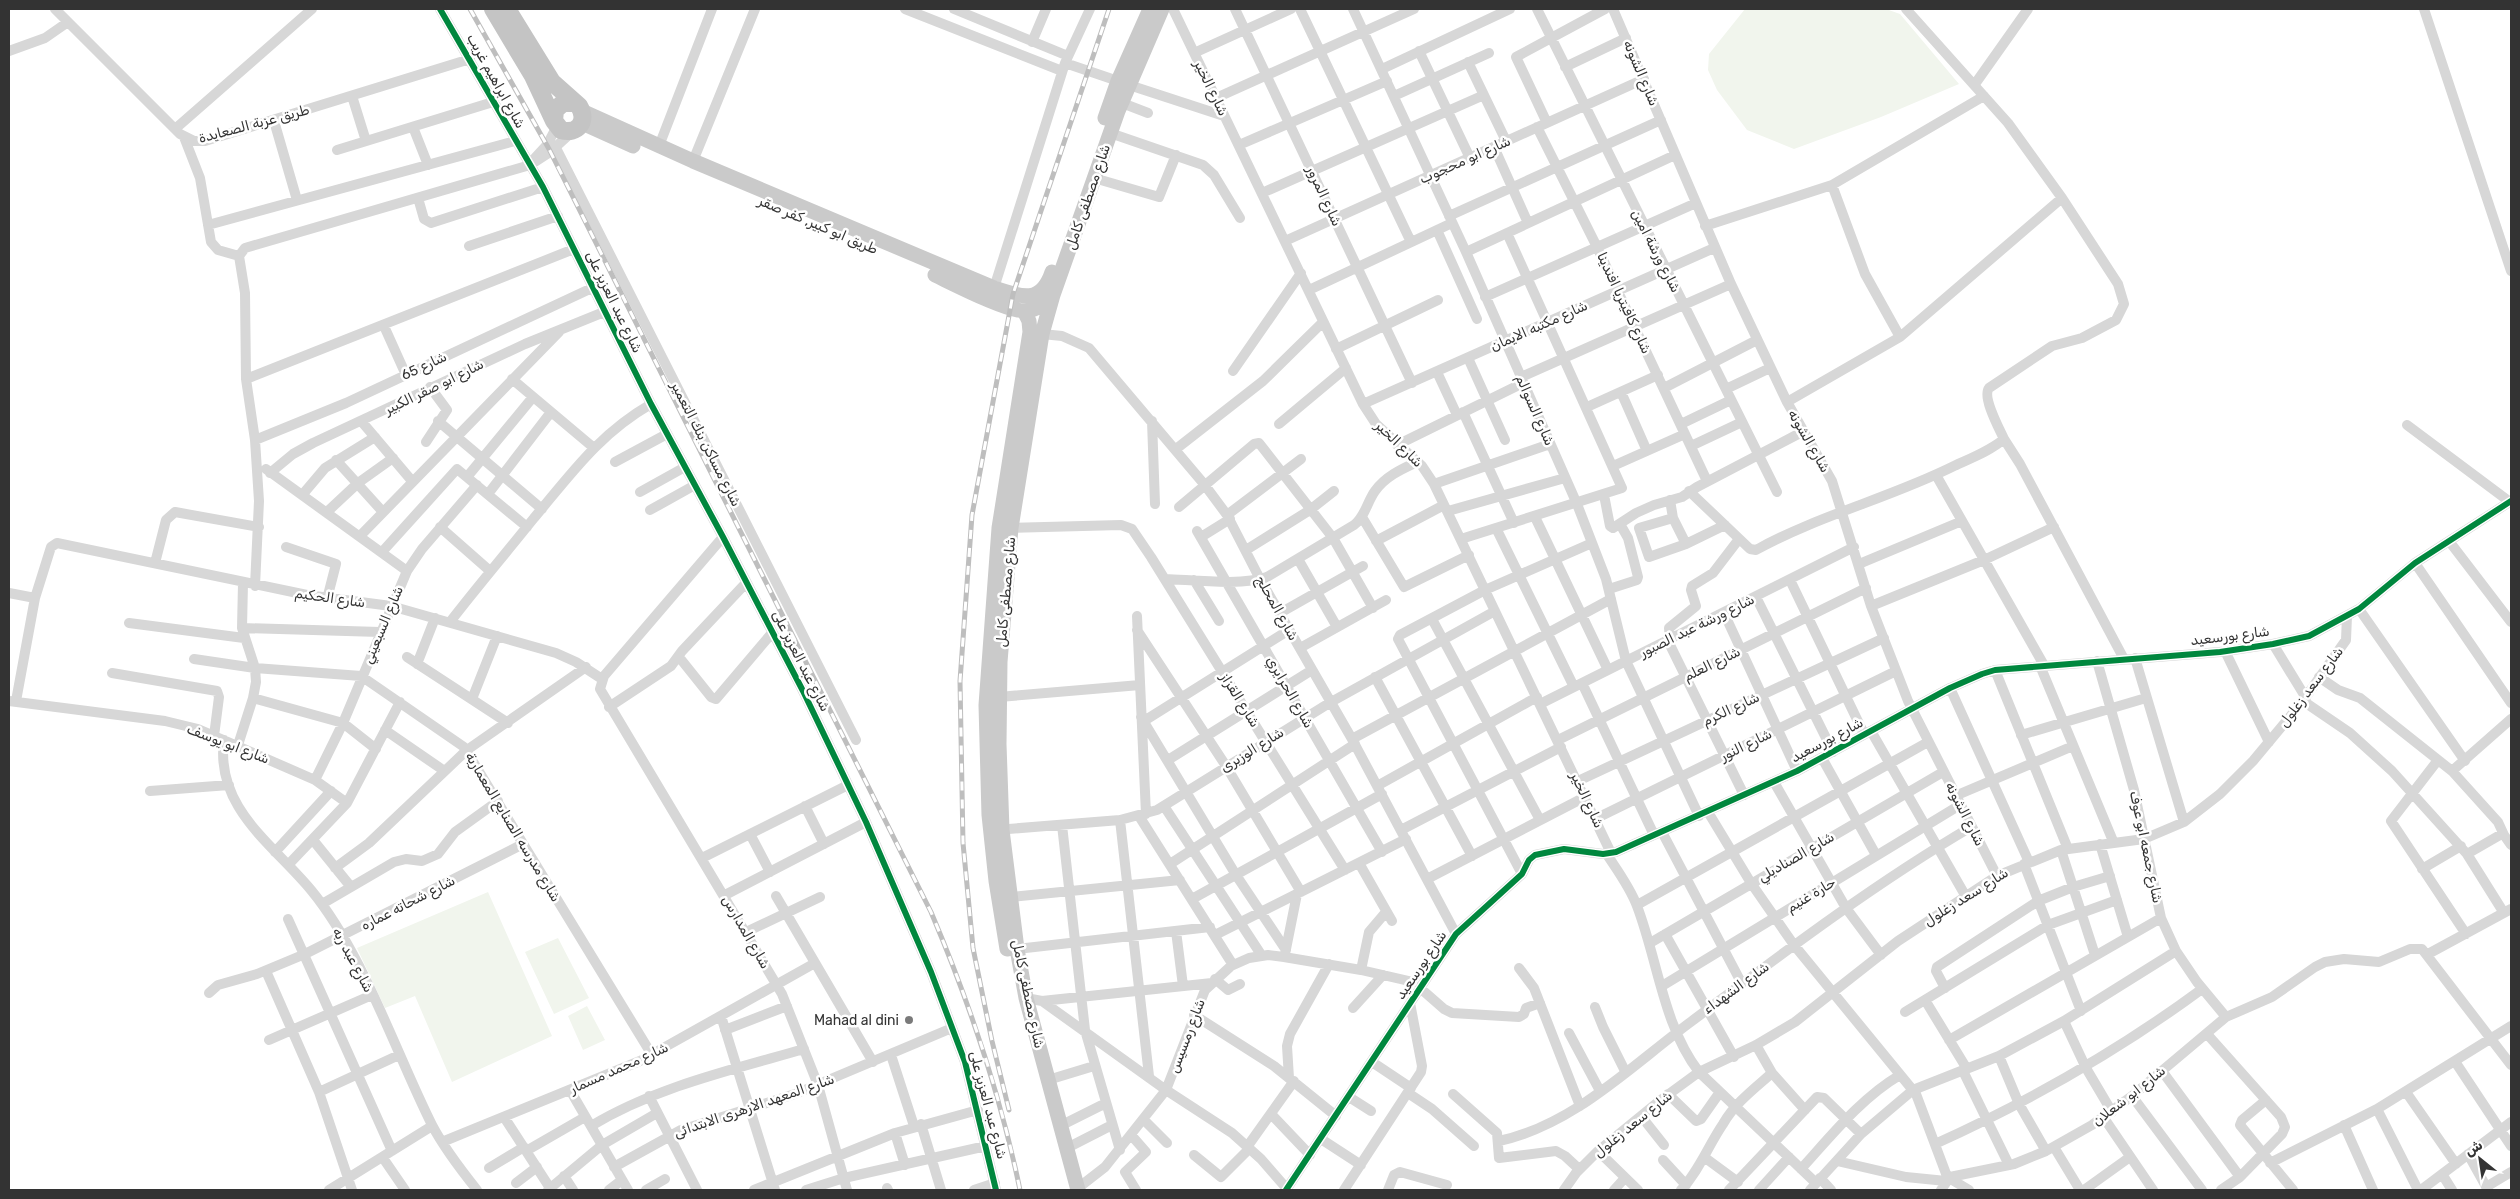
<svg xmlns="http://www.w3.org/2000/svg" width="2520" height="1199" font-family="Rubik,Cairo,sans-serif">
<rect width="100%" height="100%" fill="#fff"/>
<path fill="#f1f5ed" d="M1745,9h141l14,5 59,70 -78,33 -87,32 -47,-19 -30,-40 -9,-20 1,-16z
M488,892l64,144 -100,46 -37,-86 -30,12 -28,-60z
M558,938l31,60 -35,16 -29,-62z
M587,1006l18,34 -22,10 -15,-34z"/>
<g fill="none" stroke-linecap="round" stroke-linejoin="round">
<path stroke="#d7d7d7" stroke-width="10" d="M55,9l125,125 14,7h11l265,-82
M440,9l103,178 108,217 72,133 80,154 63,131 65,150 34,90 31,128
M905,9l157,62
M954,9l114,47
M1173,9l190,395 13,20 46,42 12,18 177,369
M1235,9l177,374
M1300,9l111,233
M1353,9l113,243 111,252 29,75 20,82 73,155
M1537,9l240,483
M1613,9l118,275 56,118 45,79 39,125 37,95 89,175
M1906,9l102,114 54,75 56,86 6,20 -8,16 -34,18 -30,8 -63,42c-7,9 10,40 15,51
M2424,9l87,262
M1032,42l14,-33
M9,51l36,-13 23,-16
M1419,51l51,107
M1194,53l97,-44
M1468,62l38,79
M1065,63l53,18
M1565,67l61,-29
M1382,69l128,-60
M1975,84l53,-75
M1129,85l95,31
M352,96l14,45
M1394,96l95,-43
M1216,98l198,-89
M1122,103l26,10
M274,121l23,79
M1547,123l-31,-66 89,-48
M413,127l15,38
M1537,127l60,120 110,234
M175,129l137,-120
M1110,133l93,32 11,10 26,43
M184,137l16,41 11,64 7,8 21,6
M1239,145l148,-64
M659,146l53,-137
M1494,147l34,76
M556,148l300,592
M337,150l156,-48
M535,158l12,-13 10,-19
M693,161l62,-152
M1094,178l65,19 17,-42
M1832,185l33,89 35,63
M1262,193l222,-98
M418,198l6,21 7,4 112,-36
M1449,216l212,-96
M208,225l307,-84
M1705,226l127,-41 152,-89
M1437,230l40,89
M1285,241l359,-162
M469,246l89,-30
M1466,252l209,-97
M239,256l6,-8 285,-83 20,-13 23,-21
M239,256l6,37 1,86 9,61 4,61 -4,85
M994,288l71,-225 25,-54
M1309,290l143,-67
M1485,297l211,-94
M384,326l22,49
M1042,334l20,2 27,12 115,136 23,31 33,64 92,160 104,195
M1336,349l102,-49
M1468,358l37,82
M1233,371l68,-98
M1437,372l20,43
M1521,377l210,-93
M246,379l328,-130
M512,379l82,69
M1664,388l93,-48
M1726,389l44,-21
M1621,392l26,59
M1787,402l113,-65 162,-139
M1363,404l351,-156
M1587,407l71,-32
M1463,412l51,111
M438,421l104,88
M1152,421l3,83
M362,422l50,59
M1279,424l67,-56
M1681,424l50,-24
M2407,425l103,77
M255,440l91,-37 246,-115
M426,442l21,-32 -17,-23
M1397,445l126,-62
M1691,446l51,-24
M1176,449l87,-68 60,-59
M336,460l47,52
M615,462l52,-28
M1613,466l72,-32
M266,469l141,102
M270,473l23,-19 20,-11 212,-99 79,-32
M1936,475l109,192
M467,477l66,-80
M1434,484l116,-40
M1689,491l61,58 6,1c63,-35 134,-52 198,-84 17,-8 36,-15 50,-27l16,25 104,195
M640,492l45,-25
M303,494l22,-26 50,-31
M488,494l63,-82
M1604,495l6,31 3,2 23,-15 18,-8 28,-8 15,-10 107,-56
M1670,500l3,18 13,26
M1179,507l75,-63 5,-1 74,95 40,70
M650,510l45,-25
M1448,511l117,-33
M327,512l31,-29 35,-25
M1227,515l74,-56
M1362,517l42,70 65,-32
M1535,517l73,153
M1673,518l-34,10 10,29 37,-13 39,-19
M440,527l50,44
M1011,528l110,-3 11,4 19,28 194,313
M1496,528l78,159
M1197,531l185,321
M360,536l199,-204
M723,537l-119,139 -4,13 182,305 36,91 29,105
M1201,537l29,-18
M1461,539l161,-51 -115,-255
M1376,541l68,-36
M2449,541l62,81
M286,547l50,17 -9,35
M1246,550l64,-40 24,-19
M382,552l75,-83 70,58
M1298,559l39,68
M155,563l11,-43 9,-8 84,15
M2415,563l96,140
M1859,564l103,-43
M1166,579c27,1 77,7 101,-2l87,-52c11,-8 13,-23 21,-34 11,-15 27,-22 42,-29
M1194,580l25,41
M1790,580l74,154
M1609,589l28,-9 1,-3 -10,-39 -8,-14
M9,593l26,5
M1756,597l77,155
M1871,606l113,-46 70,-33
M2359,609l106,152
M1280,613l83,-47
M1724,613l73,158
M1137,616l9,198
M1432,619l108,201
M450,622c27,-35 56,-69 84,-104 37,-44 65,-84 117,-114
M129,623l115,15
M242,628l138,4
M1137,630l89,136 75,126
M1670,640l-1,-12 27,-22 -5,-16 1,-4 21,-13 26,-34
M1668,641l76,154
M2273,644l33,54
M1300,648l86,-48
M2225,651l44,91
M407,657l101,66
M679,657l32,40 5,2 56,-66
M2135,658l49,164
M194,659l61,9 106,8 103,71 188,308
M2097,661l37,129 27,128 15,33 21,31 29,35
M417,664l18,-46
M2041,668l72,173
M1995,670l73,179
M112,673l105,18 2,6 -5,39
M1375,677l97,179
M2319,677l19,13 22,8 92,73 59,-52
M1582,683l72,152
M1950,688l79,174
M999,697l141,-12
M253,698l90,25 33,26
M472,699l25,-63
M9,701l156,20 33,8 117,51 32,23
M16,701l19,-103 16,-51 6,-4 250,52 84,11 165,47 20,9 26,17
M2303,701l47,32 42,38 75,83 37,59
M1540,704l314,-157
M609,707l62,-41 11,-15 64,-68
M1141,717l95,158 50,75
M1144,721l145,-91
M385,730l58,40
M1871,731l94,164
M2021,735l125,-37
M1352,739l259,-140
M224,740c-9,68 49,104 87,150 52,63 84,161 121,235 12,23 29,45 45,65
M1558,740l308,-152
M238,745l15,-47 3,-16 -1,-14 -13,-40 1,-45
M1822,758l54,97
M1168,760l144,-90
M2438,760l-47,61 75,113
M2452,771l46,51 6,13
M315,780l28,-57 64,-152 15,-22 55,-64
M1578,781l306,-143
M1774,782l72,126 35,47
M1377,786l160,-89
M150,791l79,-6
M1955,796l118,-50
M805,806l19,38
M1164,806l98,150
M1708,812l43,71 43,62 122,149 32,85
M1139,816l94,149
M1595,819l301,-148
M1120,820l29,256
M1062,825l23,205 35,120
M996,830l124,-10 37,-10 174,-108 164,-91
M1401,830l160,-83
M1662,832l80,152
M750,834l20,38
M313,840l38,47
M2100,844l28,93
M2061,850l34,105
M275,852l56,-61
M1606,853c11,17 24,34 31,53 21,55 26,119 62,166l117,111
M2467,854l33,-19h4l7,10
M702,858l146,-73
M1359,863l33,58
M1170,864l185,-120
M2024,864l57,147
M288,865l59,-62 53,-101
M335,868l34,-25 98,-93 119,-83
M2422,869l39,-23
M1522,874l-124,-235 2,-4 85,-45 107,-47
M1427,879l158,-82
M725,895l141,-73
M776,896l97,166
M1010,897l170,-17
M1192,899l190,-105
M322,904l72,-42 12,-3 16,2 16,-7 17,-22 43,-31
M1637,905l291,-163
M288,919l104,232
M1176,931l7,55
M746,932l74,-35
M1665,934l69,123
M1215,935l191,-96
M1650,943l293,-171
M1017,949l193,-22
M1285,954l12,-60
M2428,954l83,-45
M1519,968l15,20 46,118
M1361,970l8,-38 17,-20
M266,971l53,121 33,98
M1215,979l13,11 12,-6
M1662,986l298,-181
M1420,988l24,21 8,4 67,4 5,-3 2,-6 14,-5
M1945,988l-9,-17 1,-4 101,-66 35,-14 37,-11
M209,993l9,-8 39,-11 48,-20 218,-110
M1026,998l16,3 124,89 66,43 29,26 27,31
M1925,1000l42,69
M1042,1001l170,-18
M1595,1007l8,20 22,44
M1353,1008l30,-33
M1905,1012l143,-87 69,-25
M1194,1015l80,51 62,50
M721,1016l54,174
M2064,1021l22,47 26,44
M725,1030l62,-24
M1569,1033l31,58
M2207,1034l74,83 4,10 -3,7 -42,43 -19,13
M269,1040l103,-45
M1949,1040l212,-122
M1756,1045l16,28 33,37
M891,1055l23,71
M1999,1056l20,48 27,47
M1372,1062l39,26
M2456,1063l55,83
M1963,1071l46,94
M2162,1071l78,106
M1289,1078l-2,-32 3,-12 39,-70
M1048,1080l46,-14
M570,1090l58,100
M319,1092l80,-37
M2406,1092l50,72
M1408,1093l24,16 42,37
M1453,1094l44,39 2,25 57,-7 9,5 14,13
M1668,1094l28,27 5,-2 19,-27
M649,1096l48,94
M2132,1096l70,94
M1349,1097l22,14
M2266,1100l-24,20 -2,5 53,65
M2377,1109l41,81
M1271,1114l39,41
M1641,1116l23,29
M504,1117l46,71
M2104,1118l49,72
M1144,1120l23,23
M921,1124l20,66
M2344,1125l29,65
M591,1126c65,-39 140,-56 213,-77
M1060,1126l46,-23
M895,1133l10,32
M1132,1136l14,16 -21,20 11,18
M1321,1139l40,26
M1499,1141c75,-16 133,-76 193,-120 91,-68 182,-137 279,-194
M442,1142l198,-81 175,-98
M1935,1144c95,-43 183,-93 267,-155
M1247,1147l47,-66
M2054,1147l26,43
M1067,1148l45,-23
M526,1151l59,-34
M1598,1151l40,39
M2468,1154l20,36
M1194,1155l27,22 28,-28
M1704,1157l34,25
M383,1158l22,32
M1663,1160l23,25
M1837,1161l69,16 40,4
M2270,1163l107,-54 134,-83
M614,1167l67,-37 114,-36 157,-66
M489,1168l35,-21
M1801,1169c30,-33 60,-71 99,-94
M2442,1174l10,16
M564,1176l9,14
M1820,1178l11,12
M1949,1178l20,12
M516,1183l21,-16
M2486,1187l25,-15
M887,1188l1,2
M1078,1188l27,-21 61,-77 39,-100 26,-24 18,-8 19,-3 16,2 77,13 61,14
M329,1190l103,-64
M548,1190l54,-45 55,-32
M609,1190l13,-10
M646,1190l19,-11
M754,1190l141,-57 83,-23
M806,1190l38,-12 142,-32
M974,1190l21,-7
M1286,1190l170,-256 66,-60 7,-14 6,-5 29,-6 39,5 13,-2 181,-81 153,-83 32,-14 13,-4 225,-18 53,-8 36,-8 50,-27 56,-46 96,-62
M1344,1190l77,-118 1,-6 -12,-63
M1388,1190l6,-15 6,-3 47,13
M1564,1190l12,-17 22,-22 60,-49 41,-30 57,-27 39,-23 103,-81 99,-65 64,-26 83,-11 40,-17 36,-28 33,-33 50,-60 43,-61 1,-24
M1614,1190l10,-11
M1681,1190c18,-19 27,-44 42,-66 12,-21 31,-35 49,-51
M1729,1190l88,-93 7,1 37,36
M1759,1190l30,-33
M1810,1190l51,-56 52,-44 86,-34 65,-35 112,-70
M1941,1190l9,-13 64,-13 32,-13 46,-26 40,-29 94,-79 46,-20 43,-30 10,-5 19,-3 35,3 31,-13h12l89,116
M2084,1190l46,-33
M2421,1190l90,-68"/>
<path stroke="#cacaca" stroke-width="15" d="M582,111l111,50 301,127c27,9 47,17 58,-16
M1105,118l13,-37 32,-72
M582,123l51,23
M935,275c19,9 73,37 91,36 12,-1 19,-8 27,-16
M1007,949l-11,-68 -7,-66 -3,-110 13,-177 31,-196 -1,-11 -5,-10
M1078,1190l-52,-192 -9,-49 -15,-119 -3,-86 1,-82 11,-134 31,-194 11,-39 65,-184 44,-102"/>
<path stroke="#c4c4c4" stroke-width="18" d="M493,9l40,67 21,45
M507,9l45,73 27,24c9,15 -1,29 -18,24l-7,-9 1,-11 8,-7h11"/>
<g stroke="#bebebe" stroke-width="5">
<path id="rail" d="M470,9l79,140 382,763c39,92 69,181 89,278
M1009,1110l-17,-69 -19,-93 -10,-105 -3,-162 12,-166 41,-221 96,-285"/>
</g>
<use href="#rail" stroke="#fff" stroke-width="3" stroke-dasharray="9" stroke-linecap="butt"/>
<g stroke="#fff" stroke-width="9">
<path id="cycleway" d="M440,9l103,178 108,217 72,133 80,154 63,131 65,150 34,90 31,128
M1286,1190l170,-256 66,-60 7,-14 6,-5 29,-6 39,5 13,-2 181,-81 153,-83 32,-14 13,-4 225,-18 53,-8 36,-8 50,-27 56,-46 96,-62"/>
</g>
<use href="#cycleway" stroke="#00873e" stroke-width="6"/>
</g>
<circle fill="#7a7a7a" stroke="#fff" stroke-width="2" cx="909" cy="1020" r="5"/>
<g text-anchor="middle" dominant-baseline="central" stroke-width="5" stroke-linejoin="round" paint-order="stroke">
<g font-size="14" fill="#333" stroke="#fff">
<text transform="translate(1641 73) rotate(67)">شارع الشونه</text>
<text transform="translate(496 81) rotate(61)">شارع ابراهيم غريب</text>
<text transform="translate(1211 88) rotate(64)">شارع الخير</text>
<text transform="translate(254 124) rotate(-15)">طريق عزبة الصعايدة</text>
<text transform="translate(1465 160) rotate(-24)">شارع ابو محجوب</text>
<text transform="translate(1324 196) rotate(65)">شارع المرور</text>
<text transform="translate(1088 197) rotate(-71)">شارع مصطفى كامل</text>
<text transform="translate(818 225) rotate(23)">طريق ابو كبير, كفر صقر</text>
<text transform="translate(1656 251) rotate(63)">شارع ورشة امين</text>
<text transform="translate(614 302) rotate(64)">شارع عبد العزيز على</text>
<text transform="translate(1624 303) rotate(65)">شارع كافيتريا افندينا</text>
<text transform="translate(1539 326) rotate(-24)">شارع مكتبه الايمان</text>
<text transform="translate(424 366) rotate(-25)">شارع 65</text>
<text transform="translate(434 387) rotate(-26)">شارع ابو صقر الكبير</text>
<text transform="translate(1535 410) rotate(66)">شارع السوالم</text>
<text transform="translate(1809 441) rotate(60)">شارع الشونه</text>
<text transform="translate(706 444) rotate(63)">شارع مساكن بنك التعمير</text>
<text transform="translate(1399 444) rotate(44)">شارع الخير</text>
<text transform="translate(1006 592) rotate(-85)">شارع مصطفى كامل</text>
<text transform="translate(330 598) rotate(8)">شارع الحكيم</text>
<text transform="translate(1277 608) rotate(61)">شارع المحلج</text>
<text transform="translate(383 625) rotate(-67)">شارع السبعيني</text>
<text transform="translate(1697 626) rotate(-26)">شارع ورشة عبد الصبور</text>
<text transform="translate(2230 636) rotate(-7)">شارع بورسعيد</text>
<text transform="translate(801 661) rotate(63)">شارع عبد العزيز على</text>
<text transform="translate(1712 664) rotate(-26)">شارع العلم</text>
<text transform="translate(2311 687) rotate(-53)">شارع سعد زغلول</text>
<text transform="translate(1290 692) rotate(60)">شارع الحرايري</text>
<text transform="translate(1240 700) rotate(58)">شارع القزاز</text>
<text transform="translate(1731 709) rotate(-25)">شارع الكرم</text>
<text transform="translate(1827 740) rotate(-28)">شارع بورسعيد</text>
<text transform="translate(228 744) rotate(21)">شارع ابو يوسف</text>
<text transform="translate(1746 745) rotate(-26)">شارع النور</text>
<text transform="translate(1252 750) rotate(-32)">شارع الوزيرى</text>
<text transform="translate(1587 800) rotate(65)">شارع الخير</text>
<text transform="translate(1965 814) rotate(63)">شارع الشونه</text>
<text transform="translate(513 827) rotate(59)">شارع مدرسه الصنايع المعمارية</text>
<text transform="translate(2146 847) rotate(78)">شارع جمعه ابو عوف</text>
<text transform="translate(1796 857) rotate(-30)">شارع الصناديلي</text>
<text transform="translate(1811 895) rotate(-31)">حارة غنيم</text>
<text transform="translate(1966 897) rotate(-32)">شارع سعد زغلول</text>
<text transform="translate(408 903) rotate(-27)">شارع شحاته عماره</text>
<text transform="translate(746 932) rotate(60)">شارع المدارس</text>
<text transform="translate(353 960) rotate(62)">شارع عبد ربه</text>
<text transform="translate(1421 965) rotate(-56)">شارع بورسعيد</text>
<text transform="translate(1736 988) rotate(-36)">شارع الشهداء</text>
<text transform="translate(1028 994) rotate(78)">شارع مصطفى كامل</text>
<text transform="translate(1187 1036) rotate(-69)">شارع رمسيس</text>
<text transform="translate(619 1068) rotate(-24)">شارع محمد مسمار</text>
<text transform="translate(2129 1096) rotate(-38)">شارع ابو شعلان</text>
<text transform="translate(988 1105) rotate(75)">شارع عبد العزيز على</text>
<text transform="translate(754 1106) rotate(-19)">شارع المعهد الازهرى الابتدائى</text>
<text transform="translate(1633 1124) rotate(-39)">شارع سعد زغلول</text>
</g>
<g font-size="14" fill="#333" stroke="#fff" text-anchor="end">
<text x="899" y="1020">Mahad al dini</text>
</g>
</g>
<rect width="2520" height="1199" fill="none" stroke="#333333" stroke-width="20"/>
<g transform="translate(2480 1159) rotate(330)" stroke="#ffffff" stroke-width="4" paint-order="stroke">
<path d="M0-4L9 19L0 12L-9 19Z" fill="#333333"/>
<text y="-8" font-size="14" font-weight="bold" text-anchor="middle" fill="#333333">ش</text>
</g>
</svg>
